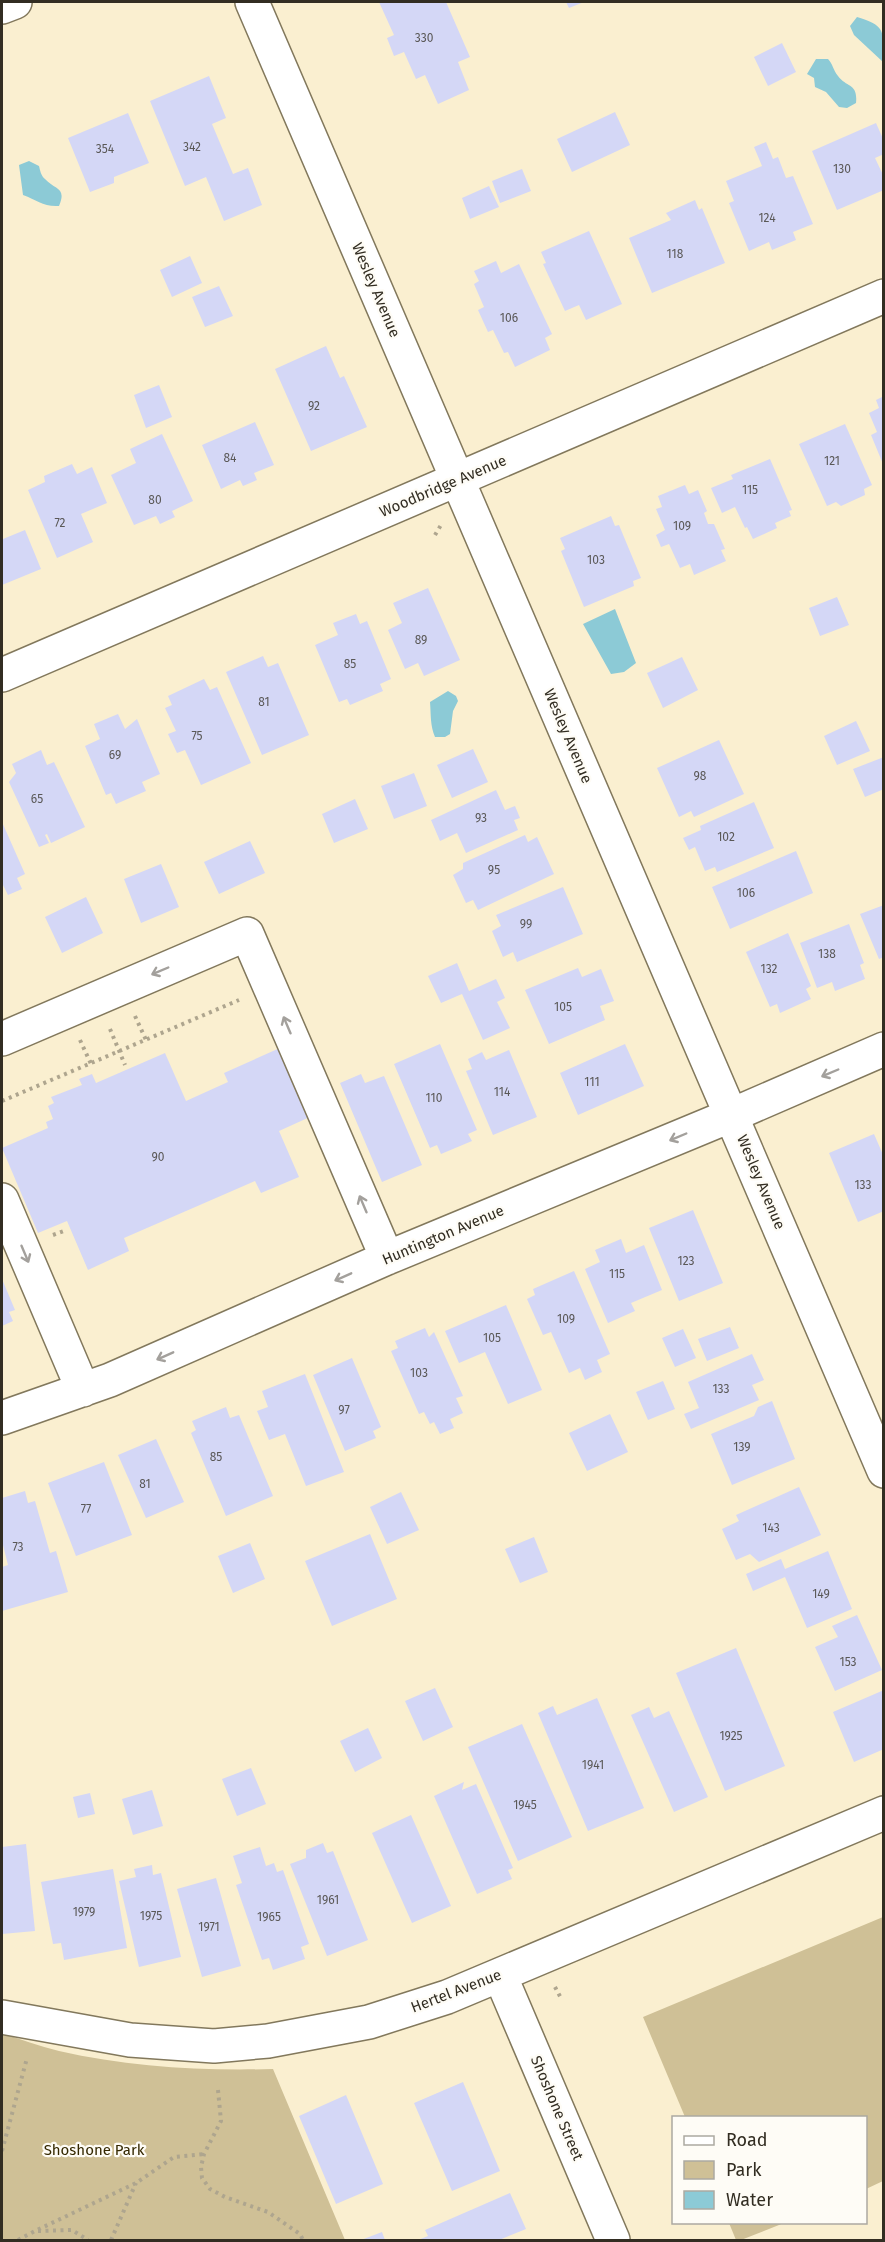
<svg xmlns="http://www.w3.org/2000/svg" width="885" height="2242" font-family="'Fira Sans',sans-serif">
<rect width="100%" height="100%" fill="#faefd0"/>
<path fill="#cfc096" d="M883,1917v264l-17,8v-71l-181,-1 -42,-100z
M2,2033c18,6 37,13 57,18 70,16 142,20 214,18l72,171h-343z
M729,2223h55l-43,17h-5z"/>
<path fill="#8ccad6" d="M857,17c28,9 27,12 26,45l-29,-27 -4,-9z
M816,59h12c5,5 5,11 10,17 9,12 20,7 18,27l-9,5 -8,-1 -13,-15 -11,-5 -1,-9 -7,-4z
M29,161l10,5c1,4 2,10 6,13 10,11 22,8 14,27 -16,1 -22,-6 -36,-11l-4,-30z
M615,609l21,54 -12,9 -13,2 -28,-50z
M448,691l8,5 2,5 -5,10 -3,23 -5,3h-10c-5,-11 -4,-23 -5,-35z"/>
<path fill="#d4d7f6" d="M379,2h67l24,55 -12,5 11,28 -31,14 -13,-29 -9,4 -12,-27 -10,4 -7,-18 7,-3z
M566,2h18l-15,6z
M782,43l14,29 -28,14 -14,-29z
M209,76l17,42 -14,6 21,50 15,-6 14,37 -38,16 -18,-44 -21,9 -35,-85z
M615,112l15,33 -58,27 -15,-33z
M128,113l21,50 -35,14v6l-24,9 -22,-54z
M876,123l8,18v13l-9,4 9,19v13l-47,20 -25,-59z
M766,142l7,17 5,-2 8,21 7,-2 20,48 -20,8 3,8 -24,10 -3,-8 -20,9 -20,-48 5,-2 -8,-20 36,-15 -8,-19z
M522,169l9,22 -31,12 -8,-22z
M489,186l10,21 -29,12 -8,-21z
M695,200l4,10 3,-2 23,55 -73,30 -23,-55 42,-18 -5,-7z
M589,231l33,73 -36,16 -7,-15 -14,6 -22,-47 3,-1 -5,-11z
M190,256l12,27 -30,14 -12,-27z
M496,261l5,12 18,-9 33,70 -7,4 5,12 -35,17 -7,-15 -4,1 -11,-23 -5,2 -10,-22 6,-3 -10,-23 5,-3 -5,-10z
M219,286l14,30 -28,11 -13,-30z
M326,346l14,32 4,-2 23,51 -56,24 -36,-82z
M159,385l13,32 -26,11 -12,-33z
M884,396v68h-1l-12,-29 6,-3 -8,-19 10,-5 -3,-8z
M255,422l19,43 -20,8 3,7 -14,6 -3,-6 -19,9 -19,-44z
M845,424l27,61 -8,4 1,6 -24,11 -5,-4 -9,4 -28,-62z
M162,434l31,67 -21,10 3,6 -15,7 -4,-8 -22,9 -23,-50 25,-12 -6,-14z
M770,459l22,51 -3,1 2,5 -16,7 2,5 -24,11 -6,-12 -2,1 -10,-21 -13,6 -11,-25 22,-9 -2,-4z
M72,464l5,10 15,-7 15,36 -26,11 12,28 -36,16 -29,-68 17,-8 -1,-6z
M685,485l4,9 9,-4 9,21 -3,2 4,11h6l11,25 -4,1 5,11 -32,14 -4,-11 -10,4 -11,-24 -8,3 -5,-12 9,-5 -9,-21 6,-2 -4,-11z
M611,516l4,10 4,-1 22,53 -8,3 1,5 -50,21 -23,-56 4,-2 -5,-11z
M25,530l16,39 -39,16v-50l1,4z
M428,588l32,72 -36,16 -6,-13 -13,6 -17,-39 14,-7 -9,-20z
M837,597l12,28 -29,11 -11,-28z
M356,614l4,10 7,-3 24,58 -11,5 3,7 -33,14 -3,-6 -8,3 -24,-57 23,-10 -5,-12z
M263,656l5,11 10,-4 31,72 -47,20 -36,-83z
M682,657l16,33 -35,18 -16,-35z
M204,679l6,11 7,-3 34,76 -50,22 -16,-35 -8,3 -9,-19 8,-3 -11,-23 7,-3 -4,-9z
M118,714l7,15 12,-10 23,55 -18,8 4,9 -30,13 -5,-11 -5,2 -21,-49 15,-7 -6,-15z
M856,721l14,30 -33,14 -13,-29z
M719,740l25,54 -50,23 -3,-6 -12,6 -22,-49z
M473,749l15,33 -36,16 -15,-33z
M41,750l6,15 7,-3 31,65 -34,16 -4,-9 -2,1 4,8 -10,4 -30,-65 7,-9 -4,-9z
M884,757v32l-19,8 -12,-28z
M414,773l13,33 -33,13 -13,-33z
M496,790l9,20 10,-4 5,12 -6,2 4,10 -52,23 -9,-20 -17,8 -9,-21z
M355,799l13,30 -34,14 -12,-29z
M754,802l20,46 -57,24 -2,-5 -10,4 -10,-24 -6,3 -6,-12 18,-8 -1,-4z
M2,822l23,52 -8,4 5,11 -14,6 -5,-10 -1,1z
M525,835l3,7 9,-5 17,37 -76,36 -5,-10 -7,3 -13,-28 10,-6v-6z
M250,841l15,32 -46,21 -15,-32z
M796,851l17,42 -83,36 -18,-42z
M161,864l18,43 -38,16 -17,-44z
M563,887l20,47 -66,28 -4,-10 -10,5 -11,-26 9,-5 -5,-11z
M86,897l17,36 -41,20 -17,-36z
M884,905v52l-5,2 -19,-45z
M849,924l15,39 -4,2 5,14 -30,12 -3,-9 -15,6 -17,-45z
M788,933l23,53 -5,3 5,10 -31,14 -3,-9 -7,3 -24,-55z
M457,963l12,28 27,-12 9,19 -8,4 13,26 -27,12 -21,-46 -21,9 -13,-27z
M578,968l4,9 19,-8 13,32 -14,5 5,14 -56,24 -24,-54z
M440,1044l37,86 -9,4 4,7 -31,13 -4,-9 -7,3 -36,-84z
M625,1044l19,42 -66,29 -18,-42z
M282,1047l30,69 -33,15 20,46 -38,16 -6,-12 -131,57 5,13 -41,19 -21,-49 -29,12 -36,-85 46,-20 -2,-6 7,-3 -5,-13 6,-3 -3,-6 31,-12 -3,-6 13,-5 4,9 69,-30 21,48 42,-19 -4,-9z
M509,1050l28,67 -44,18 -27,-64 6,-2 -4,-10 14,-7 4,8z
M361,1074l4,9 19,-7 38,89 -40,17 -42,-99z
M874,1134l10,23v54l-26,11 -29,-69z
M693,1210l30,73 -44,18 -30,-73z
M621,1239l5,14 18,-8 18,45 -31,13 4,8 -27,12 -23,-54 15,-7 -5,-12z
M574,1271l36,83 -13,6 5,12 -17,8 -5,-12 -11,5 -18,-41 -8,3 -16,-36 8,-4 -2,-6z
M2,1279l13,31 -6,2 4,9 -11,5z
M506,1305l36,85 -34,14 -23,-52 -26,11 -14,-32z
M730,1327l9,21 -32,13 -9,-22z
M425,1328l4,9 5,-5 29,64 -7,2 7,15 -13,6 4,9 -14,6 -6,-12 -4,2 -6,-12 -5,2 -28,-63 7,-3 -3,-7z
M683,1329l13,29 -21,9 -13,-29z
M752,1354l12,26 -12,5 7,15 -68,29 -7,-15 15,-6 -11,-26z
M352,1358l29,69 -8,4 3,7 -31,13 -32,-76z
M305,1374l39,98 -38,14 -21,-52 -16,6 -12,-29 11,-4 -6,-16z
M663,1381l12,28 -27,11 -12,-28z
M772,1401l23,58 -63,26 -21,-51 43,-18 4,-9z
M226,1407l4,11 9,-3 34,81 -47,20 -35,-83 5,-3 -4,-9z
M610,1414l18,38 -41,19 -18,-38z
M156,1439l28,63 -38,16 -28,-63z
M104,1462l28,73 -56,21 -28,-73z
M799,1487l22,48 -62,27 -9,-8 -14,6 -14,-31 17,-8 -3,-6z
M25,1491l3,12 7,-2 15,52 6,-2 12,41 -66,19v-44l6,-2 -6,-24v-43z
M401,1492l18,38 -32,14 -17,-37z
M370,1534l27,65 -65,27 -27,-65z
M534,1537l14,35 -28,11 -15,-34z
M250,1543l15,36 -32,14 -15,-37z
M828,1551l24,58 -45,19 -22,-51 -32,14 -7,-17 35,-15 4,10z
M857,1615l25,55 -47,21 -20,-44 23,-10 -6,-11z
M736,1648l49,118 -60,25 -49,-118z
M435,1688l18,39 -30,14 -18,-40z
M884,1690v59l-30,13 -21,-50z
M597,1698l47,110 -56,23 -50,-118 15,-7 4,9z
M649,1707l5,11 15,-7 39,86 -34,15 -43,-97z
M522,1724l50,113 -54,24 -50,-114z
M368,1728l14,30 -27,14 -15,-31z
M251,1768l15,36 -29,12 -15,-37z
M464,1782l-2,8 14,-6 37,84 -5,2 4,9 -35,15 -43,-98z
M152,1790l11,36 -30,9 -11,-36z
M90,1793l5,21 -17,4 -5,-21z
M411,1815l40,91 -39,17 -40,-90z
M323,1843l4,10 6,-2 35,89 -41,16 -37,-92 16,-6v-8z
M26,1844l9,87 -33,3v-87z
M260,1847l6,19 8,-3 3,9 6,-2 26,74 -8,3 4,12 -32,11 -4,-12 -7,2 -26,-75 6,-2 -9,-27z
M152,1865l1,10 8,-2 20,84 -42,10 -20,-86 17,-4 -2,-8z
M113,1869l14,79 -63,12 -3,-17 -8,1 -12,-62z
M216,1878l25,88 -39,11 -25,-88z
M463,2082l37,89 -48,20 -38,-88z
M346,2095l37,89 -47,20 -37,-88z
M510,2193l16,36 -27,11h-81l10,-4 -3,-6z
M382,2232l3,8h-24z"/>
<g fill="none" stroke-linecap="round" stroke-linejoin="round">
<g stroke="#82785c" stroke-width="36">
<path id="minor" d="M252,2l632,1469
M2,7l13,-5
M2,675l882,-379
M2,1039l245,-105 140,324
M2,1200l81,190
M2,1418l108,-38 277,-122 345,-143 152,-66
M500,1975l113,265
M2,2017l128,23 84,6 54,-5 101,-19 78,-25 437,-184"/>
</g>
<path stroke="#aea58e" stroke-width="4" stroke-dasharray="3 4.5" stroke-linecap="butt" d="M435,535l6,-10
M135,1016l11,24
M110,1029l15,36
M80,1040l11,24
M2,1101l237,-101
M53,1235l11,-4
M555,1987l7,13
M218,2090l3,31 -17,33 -3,13 1,11 8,11 15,8 43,15 32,22 3,6
M2,2151l25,-93
M38,2231l34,-1 16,10
M18,2240l17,-9 101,-48 38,-26 30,-3
M111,2240l25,-57"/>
<use href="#minor" stroke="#fff" stroke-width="33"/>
</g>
<defs><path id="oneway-shaft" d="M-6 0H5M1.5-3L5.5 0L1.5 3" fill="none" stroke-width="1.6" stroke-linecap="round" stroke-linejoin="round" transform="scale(1.5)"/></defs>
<g stroke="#a3a09c">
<use href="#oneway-shaft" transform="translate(160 971) rotate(157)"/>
<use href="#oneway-shaft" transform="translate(287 1025) rotate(-113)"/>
<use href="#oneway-shaft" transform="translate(830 1073) rotate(157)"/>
<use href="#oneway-shaft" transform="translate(678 1137) rotate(157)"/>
<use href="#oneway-shaft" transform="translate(363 1204) rotate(-113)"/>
<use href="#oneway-shaft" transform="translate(25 1254) rotate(67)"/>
<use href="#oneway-shaft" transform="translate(343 1277) rotate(156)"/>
<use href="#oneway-shaft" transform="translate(165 1356) rotate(156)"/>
</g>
<g text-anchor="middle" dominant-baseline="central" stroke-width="4.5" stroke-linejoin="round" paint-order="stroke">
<g font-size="12" fill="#5a5857">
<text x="424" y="38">330</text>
<text x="192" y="147">342</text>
<text x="105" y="149">354</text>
<text x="842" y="169">130</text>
<text x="767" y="218">124</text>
<text x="675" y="254">118</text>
<text x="509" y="318">106</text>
<text x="314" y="406">92</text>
<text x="230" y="458">84</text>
<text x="832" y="461">121</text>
<text x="750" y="490">115</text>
<text x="155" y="500">80</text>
<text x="60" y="523">72</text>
<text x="682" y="526">109</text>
<text x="596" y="560">103</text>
<text x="421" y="640">89</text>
<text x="350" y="664">85</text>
<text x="264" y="702">81</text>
<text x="197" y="736">75</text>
<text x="115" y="755">69</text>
<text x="700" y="776">98</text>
<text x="37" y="799">65</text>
<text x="481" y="818">93</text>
<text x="726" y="837">102</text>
<text x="494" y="870">95</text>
<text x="746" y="893">106</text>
<text x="526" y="924">99</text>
<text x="827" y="954">138</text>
<text x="769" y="969">132</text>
<text x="563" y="1007">105</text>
<text x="592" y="1082">111</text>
<text x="502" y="1092">114</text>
<text x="434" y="1098">110</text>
<text x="158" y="1157">90</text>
<text x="863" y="1185">133</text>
<text x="686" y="1261">123</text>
<text x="617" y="1274">115</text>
<text x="566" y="1319">109</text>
<text x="492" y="1338">105</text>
<text x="419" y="1373">103</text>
<text x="721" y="1389">133</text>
<text x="344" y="1410">97</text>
<text x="742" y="1447">139</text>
<text x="216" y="1457">85</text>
<text x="145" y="1484">81</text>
<text x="86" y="1509">77</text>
<text x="771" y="1528">143</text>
<text x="18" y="1547">73</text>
<text x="821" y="1594">149</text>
<text x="848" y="1662">153</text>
<text x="731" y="1736">1925</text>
<text x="593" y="1765">1941</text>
<text x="525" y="1805">1945</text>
<text x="328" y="1900">1961</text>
<text x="84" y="1912">1979</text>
<text x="151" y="1916">1975</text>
<text x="269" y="1917">1965</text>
<text x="209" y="1927">1971</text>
</g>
<g font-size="15" fill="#322d22" stroke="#fefcf6">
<text transform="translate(376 290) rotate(67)">Wesley Avenue</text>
<text transform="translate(443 486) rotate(-23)">Woodbridge Avenue</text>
<text transform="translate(568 736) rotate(67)">Wesley Avenue</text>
<text transform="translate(761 1182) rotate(67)">Wesley Avenue</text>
<text transform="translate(443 1235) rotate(-23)">Huntington Avenue</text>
<text transform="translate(456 1991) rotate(-21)">Hertel Avenue</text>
<text transform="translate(557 2108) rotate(67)">Shoshone Street</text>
</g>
<g font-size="15" fill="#342801" stroke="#fefcf6">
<text x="94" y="2150">Shoshone Park</text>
</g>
</g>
<rect width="885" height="2242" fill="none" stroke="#322d22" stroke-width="6"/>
<rect x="672" y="2116" width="195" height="108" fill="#fefcf6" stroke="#aca9a1" stroke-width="1.5"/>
<rect x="684" y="2136" width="30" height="9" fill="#ffffff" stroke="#aca9a1" stroke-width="1.5"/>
<text x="726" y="2146" font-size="18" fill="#322d22">Road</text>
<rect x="684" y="2161" width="30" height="18" fill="#cfc096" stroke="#aca9a1" stroke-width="1.5"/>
<text x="726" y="2176" font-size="18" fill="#322d22">Park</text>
<rect x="684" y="2191" width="30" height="18" fill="#8ccad6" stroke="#aca9a1" stroke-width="1.5"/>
<text x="726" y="2206" font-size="18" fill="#322d22">Water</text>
</svg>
